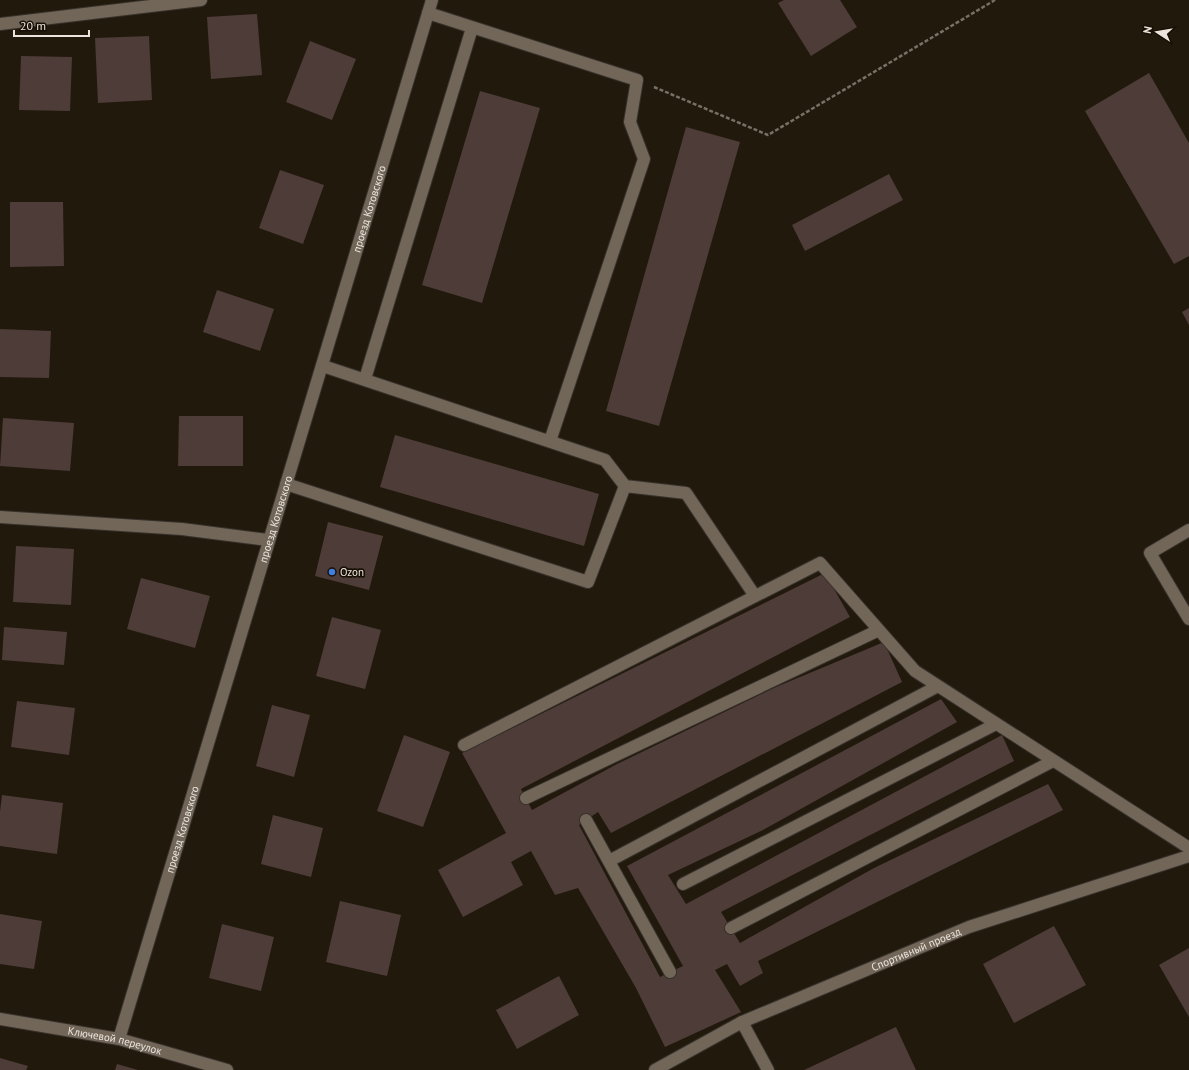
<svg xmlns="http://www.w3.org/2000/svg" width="1189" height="1070" font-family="'PT Sans',sans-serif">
<rect width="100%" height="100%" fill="#22190d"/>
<path fill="#4d3c38" d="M784,0h56l17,27 -46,29 -33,-53z
M257,14l5,61 -51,4 -4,-62z
M149,36l3,64 -54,3 -3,-65z
M310,41l46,18 -24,61 -46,-18z
M21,56l51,1 -2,54 -51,-1z
M1149,73l40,70v113l-15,8 -89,-153z
M480,91l60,17 -58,195 -60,-18z
M686,127l54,15 -81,284 -53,-15z
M280,170l44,15 -21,59 -44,-16z
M889,174l14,26 -98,51 -13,-26z
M10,202h53l1,64 -54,1z
M217,290l57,19 -14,42 -57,-19z
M1189,308v17l-7,-13z
M0,329l51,2 -2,47 -49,-1z
M179,416h64v50h-65z
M3,418l71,5 -4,48 -70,-5z
M395,435l204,59 -15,52 -204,-59z
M328,522l55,14 -14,54 -54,-14z
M16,546l58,3 -3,56 -58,-3z
M825,573l25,44 -329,172 11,21 85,-46 159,-77 108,-45 18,40 -291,151 -13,-21 -19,13 81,152 23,-11 -56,-100 314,-167 16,23 -194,108 -95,45 18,29 316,-169 12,26 -293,151 19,31 134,-75 174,-84 15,26 -305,151 5,12 -23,13 -13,-22 -12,6 26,42 -76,35 -29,-59 -58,-100 -23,7 -24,-44 -20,11 12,23 -60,32 -25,-47 68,-37 -44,-80z
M141,578l69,18 -15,52 -68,-19z
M332,617l49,13 -16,59 -49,-13z
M4,627l63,5 -3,33 -62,-5z
M17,701l58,7 -6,47 -58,-8z
M272,705l38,10 -16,62 -38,-11z
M404,735l46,17 -27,75 -46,-16z
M2,795l61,8 -6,51 -57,-8v-34z
M273,815l50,13 -12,49 -50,-13z
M340,901l61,14 -14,61 -61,-14z
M0,914l42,7 -8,48 -34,-5z
M222,924l52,13 -13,54 -52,-13z
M1054,926l32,59 -72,38 -31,-59z
M1189,948v69l-30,-52z
M559,976l20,39 -62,34 -21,-39z
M896,1027l20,43h-112z
M0,1058l28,8 -2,4h-26z
M117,1064l21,6h-23z"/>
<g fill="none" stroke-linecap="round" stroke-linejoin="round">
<g stroke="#38322c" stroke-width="14">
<path id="service" d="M428,13l209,67 -7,42 14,37 -94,282
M323,366l282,94 20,26
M365,379l107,-351
M286,484l302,98 37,-96 61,7 69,103
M0,517l182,12 86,11
M1189,530l-39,23 39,66
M464,745l356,-182 95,108 274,177
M526,798l353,-168
M586,820l84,152
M609,861l329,-175
M683,884l313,-160
M731,928l322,-167"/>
</g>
<g stroke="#38322c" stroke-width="14">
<g id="minor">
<path d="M0,24l201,-24"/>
<path id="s1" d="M0,1019l119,20 108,31"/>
<path d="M742,1022l26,48"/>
<path id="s2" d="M119,1039l313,-1039"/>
<path id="s3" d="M655,1070l87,-48 227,-95 220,-71"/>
</g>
</g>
<path stroke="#777065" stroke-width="2.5" stroke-dasharray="4 2" stroke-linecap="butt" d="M654,87l114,48 227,-135"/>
<use href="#service" stroke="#716658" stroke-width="12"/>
<use href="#minor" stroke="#716658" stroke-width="12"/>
</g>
<circle fill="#3f7fe0" stroke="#191005" stroke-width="1.5" cx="332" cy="572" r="4"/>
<g text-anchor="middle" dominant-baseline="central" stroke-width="3.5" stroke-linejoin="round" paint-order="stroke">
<g font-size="11" fill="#ebe5dd" stroke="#191005">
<text stroke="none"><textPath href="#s2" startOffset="867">проезд Котовского</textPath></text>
<text stroke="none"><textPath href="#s2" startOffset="543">проезд Котовского</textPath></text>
<text stroke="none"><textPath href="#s2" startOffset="219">проезд Котовского</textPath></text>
<text stroke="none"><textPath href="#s3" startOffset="288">Спортивный проезд</textPath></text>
<text stroke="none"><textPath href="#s1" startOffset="117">Ключевой переулок</textPath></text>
</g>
<g font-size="11" fill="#ebe5dd" stroke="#191005" text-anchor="start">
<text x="340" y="572">Ozon</text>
</g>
</g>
<g transform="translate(1157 32) rotate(282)" stroke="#191005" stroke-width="3" paint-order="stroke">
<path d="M0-3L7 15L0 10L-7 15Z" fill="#ebe5dd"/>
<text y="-6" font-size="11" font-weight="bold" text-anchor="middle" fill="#ebe5dd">N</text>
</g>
<path d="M14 30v6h75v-6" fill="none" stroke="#ebe5dd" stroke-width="2"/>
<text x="20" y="30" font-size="12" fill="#ebe5dd" stroke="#191005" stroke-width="3" paint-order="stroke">20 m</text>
</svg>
